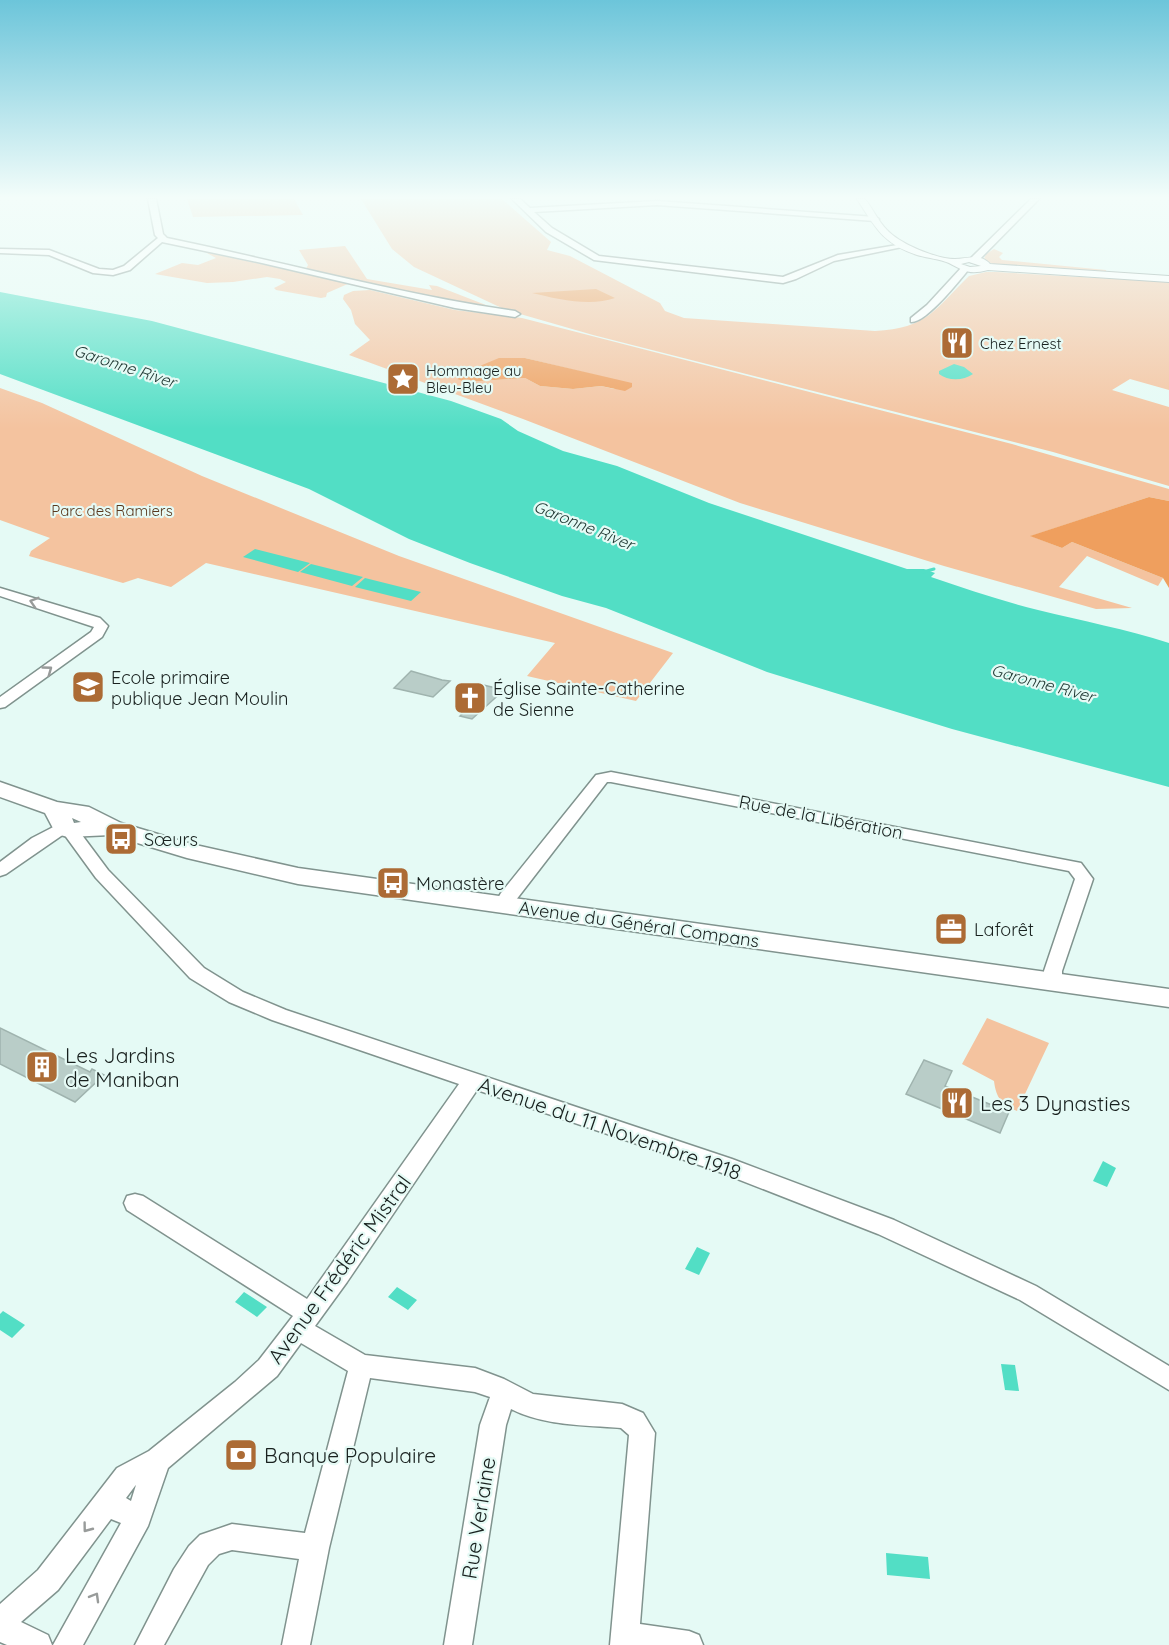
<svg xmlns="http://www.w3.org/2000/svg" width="1169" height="1645" font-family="Quicksand,sans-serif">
<rect width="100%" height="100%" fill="#e5faf5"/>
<path fill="#f4c39f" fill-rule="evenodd" d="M187,199h107l9,16 -110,2z
M361,199h141l49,43 -4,8 23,6 90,47 5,8 19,7 191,13c53,-3 59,-21 94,-55l17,-4h10l173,10v108l-39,-11 -18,11 57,17v79l-116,-34 -460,-117 -87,-25 -92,-43 -22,-18z
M345,246l22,33 65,11 -3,-5 8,1 54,21 -33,-3 -152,-35 2,-4 -9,-15z
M994,249l9,4 -4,4 3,3 104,10 1,5 -113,-10 -10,-6 2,-5z
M205,252l145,31 -23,10 -1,4 -5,1 -45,-8 -2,-2 12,-6 -6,-3 -13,-2 -34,5 -26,1 -52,-9 27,-11 16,2 18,-7z
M370,290l85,20 67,8 490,126 157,45v12l-20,-4 -118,39 31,12 10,-6 91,36 -5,8 -71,-30 -28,31 73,21 -36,1 -152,-43 -204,-63 -217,-84 -174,-64 21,-15 -15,-16 -4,-14 -8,-11 1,-4 9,-4zM525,358l107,26 -18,5 -13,-3 -28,3 -33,-3 -15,-8 -59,4z
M0,388l42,15 160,73 197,80 274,97 -37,48 -109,-25 28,-33 -349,-80 -35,24 -33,-9 -15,5 -94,-27 2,-5 19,-13 -50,-18z
M987,1018l62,25 -32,68c-15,-6 -21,-13 -23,-30l-32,-17z"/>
<path fill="#ef9f5e" d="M596,289l19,9c-25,9 -58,1 -83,-5z
M499,358h26l107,25v4l-7,4 -24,-5 -28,3 -33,-3 -15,-8 -59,4 -9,-3 13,-9z
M1149,497l20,4v87l-6,-10 -91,-36 -10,6 -32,-12z"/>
<path fill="#52dec5" d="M0,292l152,29 299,80 50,18 17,12 45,20 54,15 92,37 198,66h17l11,4 -4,4c35,12 71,24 107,33 44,11 88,19 131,33v144l-217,-58 -185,-57 -161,-64 -44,-12 -92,-33 -61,-24 -100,-50 -309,-115z
M954,364l10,3 9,7c-10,7 -25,7 -34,0v-3z
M255,549l55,14 -12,9 -55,-15z
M311,564l52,13 -11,9 -52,-14z
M365,578l56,14 -10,9 -56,-14z
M1103,1161l13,7 -9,19 -14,-6z
M697,1247l13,6 -11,22 -14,-6z
M397,1287l20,13 -9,10 -20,-13z
M244,1292l23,15 -10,10 -22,-15z
M3,1311l22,14 -13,13 -12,-8v-16z
M1001,1364l14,1 4,26 -14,-1z
M886,1553l42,4 2,22 -43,-4z"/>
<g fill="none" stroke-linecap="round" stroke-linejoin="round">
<path stroke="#52dec5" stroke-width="3" d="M923,572l11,-3"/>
</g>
<path fill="#b9cdc8" stroke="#9fb3ae" stroke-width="1.5" d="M411,671l31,9 8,1 -17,16 -39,-9z
M475,683l29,7 -32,29 -12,-3 2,-2 -2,-1 10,-9 -12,-4z
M0,1028l90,44 2,-3 12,6 -29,27 -75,-38z
M924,1060l28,11 -7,15 64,26 -9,21 -94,-39z"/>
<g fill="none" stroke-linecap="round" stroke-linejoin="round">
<g stroke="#80938e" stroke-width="3">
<path id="minor" d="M148,199h8l7,35 4,4c116,24 231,56 348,73l5,3 -5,3 -60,-9 -193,-45 -100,-21 -32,28 -17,5 -20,-2 -44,-18 -49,-2v-4l49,1 50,19 14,1 11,-4 34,-28 -3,-3z
M512,199h8l10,9 127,-7 218,16 4,2 -4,2 -218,-16 -123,7 18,16 47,28 184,21 55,-22 65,-11 4,2 -73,15 -38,18 -13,4 -189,-23 -48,-28z
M1031,199h8l-62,63h-6v-4z
M962,267l7,2c-10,12 -43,54 -58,53v-4l16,-13z
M0,588l100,30 8,8 -6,11 -97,70 -5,1v-11l91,-65 3,-5 -94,-31z
M611,772l470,91 12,16 -31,92v11l-2,5 -7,2 -7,-2 -2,-5v-11l31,-92 -6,-8 -458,-89h-4l-98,127h-12l-3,-4 7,-12 95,-118z
M63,822l13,5 32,43 96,98 39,24 43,18 446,149 162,61 142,66 133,80v24l-149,-90 -142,-66 -161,-63 -240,-81 -130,192 -32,44 50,29 110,13 29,11 29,15 89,10 21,9 12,20 -15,191 49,7 10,4 4,10h-93l19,-210 -8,-7c-36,-3 -77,-2 -110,-19l-5,16 -34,220h-28l36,-220 10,-28 -15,-5 -105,-14 -41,170 -19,97h-28l17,-86 -67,-9 -13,4 -11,11 -44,80h-29l39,-76 15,-23 11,-11 32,-11 73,9 43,-162 -47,-28 -24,33 -109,92 -20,58 -65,119h-30l68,-122 -10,-4 -53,71 -37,32 27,13 4,10h-45l-7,-3v-38l38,-34 79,-102 32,-17 86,-69 24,-22 34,-44 -166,-106 -3,-7 3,-7 8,-2 8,2 164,103 152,-215 -187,-64 -43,-18 -39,-24 -94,-100 -32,-44 -58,40 -6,2v-14l32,-24zM136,1485l-5,16 -5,-3 9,-12z"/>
</g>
<g stroke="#80938e" stroke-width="2">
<path id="tertiary" d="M857,199h8c8,10 13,22 22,31 13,14 49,29 68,29 12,0 25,-6 35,5l179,12v6l-181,-12c-19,5 -24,1 -39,-7 -9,-4 -22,-5 -32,-8 -34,-11 -42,-28 -60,-56zM969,262l12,4 -11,1 -9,-3z"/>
</g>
<g stroke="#80938e" stroke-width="3">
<path id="secondary" d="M0,782l57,20 32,5 32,16 70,21 107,24 871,121v18l-871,-123 -111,-26 -76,-23 -43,2 -8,-2 -5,-3 -10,-19 -45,-16zM72,818l9,4 -7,1z"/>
</g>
<use href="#minor" fill="#fff" fill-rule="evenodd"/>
<use href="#tertiary" fill="#fff" fill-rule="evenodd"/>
<use href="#secondary" fill="#fff" fill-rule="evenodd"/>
</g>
<defs><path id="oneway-chevron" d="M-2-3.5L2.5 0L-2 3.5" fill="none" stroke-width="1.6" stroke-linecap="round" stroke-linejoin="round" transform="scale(1.5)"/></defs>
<g stroke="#989b9a">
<use href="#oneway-chevron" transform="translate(34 602) rotate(-163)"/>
<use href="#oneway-chevron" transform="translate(48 670) rotate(-36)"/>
<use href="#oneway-chevron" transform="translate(87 1528) rotate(127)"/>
<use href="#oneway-chevron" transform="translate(95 1597) rotate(-60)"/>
</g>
<linearGradient id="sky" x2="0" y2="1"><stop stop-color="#6cc5da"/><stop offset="0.46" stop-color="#f3fdfa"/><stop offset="1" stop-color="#f3fdfa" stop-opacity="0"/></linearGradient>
<rect width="1169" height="429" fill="url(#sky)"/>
<defs>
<g id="restaurant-square" transform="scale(1.725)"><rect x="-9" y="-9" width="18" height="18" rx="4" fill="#ac6b35" stroke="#e5faf5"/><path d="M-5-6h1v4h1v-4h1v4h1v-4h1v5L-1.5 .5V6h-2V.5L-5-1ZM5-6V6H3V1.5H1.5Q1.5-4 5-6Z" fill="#fff"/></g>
<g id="sight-square" transform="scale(1.725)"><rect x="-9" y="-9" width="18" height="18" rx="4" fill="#ac6b35" stroke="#e5faf5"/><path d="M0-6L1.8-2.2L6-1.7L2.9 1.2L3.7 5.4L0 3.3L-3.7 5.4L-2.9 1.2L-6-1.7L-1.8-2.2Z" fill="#fff"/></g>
<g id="school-square" transform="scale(1.725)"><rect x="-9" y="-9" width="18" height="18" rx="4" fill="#ac6b35" stroke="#e5faf5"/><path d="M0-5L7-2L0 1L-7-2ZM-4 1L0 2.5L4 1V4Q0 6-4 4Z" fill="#fff"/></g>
<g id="church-square" transform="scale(1.725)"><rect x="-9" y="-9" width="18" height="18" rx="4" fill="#ac6b35" stroke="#e5faf5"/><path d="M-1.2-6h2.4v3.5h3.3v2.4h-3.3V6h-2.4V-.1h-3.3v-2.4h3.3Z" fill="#fff"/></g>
<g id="bus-square" transform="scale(1.725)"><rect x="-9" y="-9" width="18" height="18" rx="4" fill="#ac6b35" stroke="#e5faf5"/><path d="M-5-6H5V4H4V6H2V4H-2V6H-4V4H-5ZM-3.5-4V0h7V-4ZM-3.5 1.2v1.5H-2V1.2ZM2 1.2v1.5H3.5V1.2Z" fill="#fff"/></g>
<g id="office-square" transform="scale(1.725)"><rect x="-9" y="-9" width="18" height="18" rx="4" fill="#ac6b35" stroke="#e5faf5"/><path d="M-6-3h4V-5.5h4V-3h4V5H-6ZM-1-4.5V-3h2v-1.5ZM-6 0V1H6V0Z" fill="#fff"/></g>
<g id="building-square" transform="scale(1.725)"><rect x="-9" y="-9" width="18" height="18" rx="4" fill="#ac6b35" stroke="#e5faf5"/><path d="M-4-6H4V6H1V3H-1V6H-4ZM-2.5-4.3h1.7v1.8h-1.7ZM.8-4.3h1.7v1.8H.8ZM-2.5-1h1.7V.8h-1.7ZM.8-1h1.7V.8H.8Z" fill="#fff"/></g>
<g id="bank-square" transform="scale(1.725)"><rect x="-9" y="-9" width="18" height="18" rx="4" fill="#ac6b35" stroke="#e5faf5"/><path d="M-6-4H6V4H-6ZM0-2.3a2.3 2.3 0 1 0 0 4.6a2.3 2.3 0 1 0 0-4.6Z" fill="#fff"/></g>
</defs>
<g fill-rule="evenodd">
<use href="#restaurant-square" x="957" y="343"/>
<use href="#sight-square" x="403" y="379"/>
<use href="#school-square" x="88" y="687"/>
<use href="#church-square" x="470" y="698"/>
<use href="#bus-square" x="121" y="839"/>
<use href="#bus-square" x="393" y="883"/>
<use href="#office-square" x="951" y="929"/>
<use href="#building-square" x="42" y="1067"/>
<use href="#restaurant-square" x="957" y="1103"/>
<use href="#bank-square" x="241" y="1455"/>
</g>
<g text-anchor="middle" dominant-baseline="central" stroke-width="4.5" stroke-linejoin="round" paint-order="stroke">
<g font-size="15" fill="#19211f" stroke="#e5faf5" text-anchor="start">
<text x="980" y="343">Chez Ernest</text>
<text x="426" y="370">Hommage au<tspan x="426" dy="17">Bleu-Bleu</tspan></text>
</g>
<g font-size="15" fill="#59381d" stroke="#e5faf5">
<text x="112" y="510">Parc des Ramiers</text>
</g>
<g font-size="16" font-style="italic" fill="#1d3530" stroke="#e5faf5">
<text transform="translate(125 366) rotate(18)">Garonne River</text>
<text transform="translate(584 525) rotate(22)">Garonne River</text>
<text transform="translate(1043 683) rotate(15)">Garonne River</text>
</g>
<g font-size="18" fill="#19211f" stroke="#e5faf5" text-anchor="start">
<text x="111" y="677">Ecole primaire<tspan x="111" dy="21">publique Jean Moulin</tspan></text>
<text x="493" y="688">Église Sainte-Catherine<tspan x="493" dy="21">de Sienne</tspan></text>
<text x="144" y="839">Sœurs</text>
<text x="416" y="883">Monastère</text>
<text x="974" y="929">Laforêt</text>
</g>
<g font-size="18" fill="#19211f" stroke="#e5faf5">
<text transform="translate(821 817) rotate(11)">Rue de la Libération</text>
<text transform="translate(639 924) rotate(8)">Avenue du Général Compans</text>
</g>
<g font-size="21" fill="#19211f" stroke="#e5faf5" text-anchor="start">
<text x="65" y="1055">Les Jardins<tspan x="65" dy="24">de Maniban</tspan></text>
<text x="980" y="1103">Les 3 Dynasties</text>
<text x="264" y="1455">Banque Populaire</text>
</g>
<g font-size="21" fill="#19211f" stroke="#e5faf5">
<text transform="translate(610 1128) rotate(19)">Avenue du 11 Novembre 1918</text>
<text transform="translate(339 1269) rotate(-54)">Avenue Frédéric Mistral</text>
<text transform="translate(478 1518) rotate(-81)">Rue Verlaine</text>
</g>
</g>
</svg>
